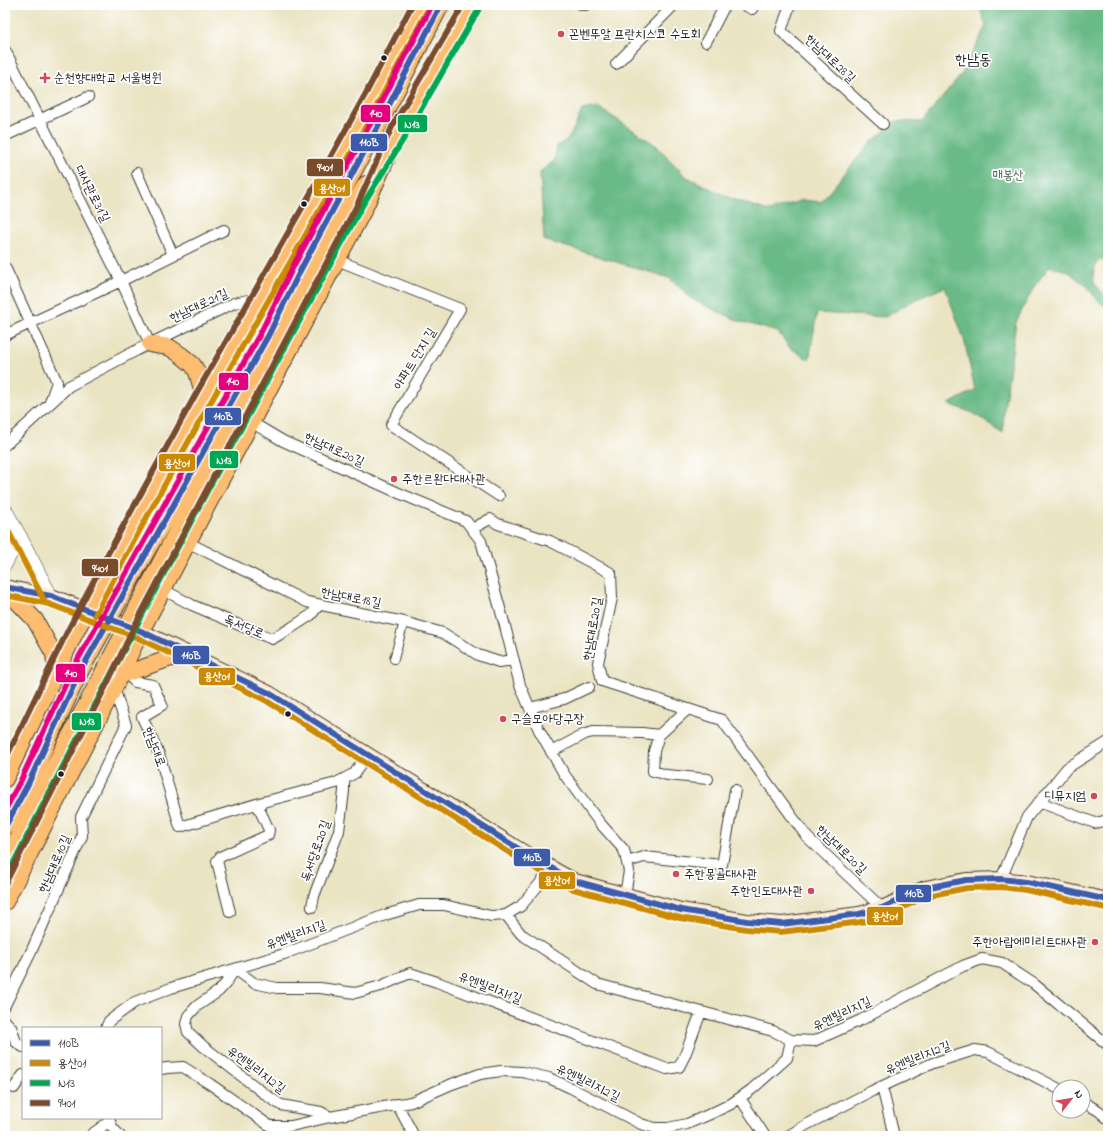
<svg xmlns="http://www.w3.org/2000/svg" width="1113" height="1141" font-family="'Indie Flower','Poor Story',sans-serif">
<rect width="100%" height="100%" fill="#fff"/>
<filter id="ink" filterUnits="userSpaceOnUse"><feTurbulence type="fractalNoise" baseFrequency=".025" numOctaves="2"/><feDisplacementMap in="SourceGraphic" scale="8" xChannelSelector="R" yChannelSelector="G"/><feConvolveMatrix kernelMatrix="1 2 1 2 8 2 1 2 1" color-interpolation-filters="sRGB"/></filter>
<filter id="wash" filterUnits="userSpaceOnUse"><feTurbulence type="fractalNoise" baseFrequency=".012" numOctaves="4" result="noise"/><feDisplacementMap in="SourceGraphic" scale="16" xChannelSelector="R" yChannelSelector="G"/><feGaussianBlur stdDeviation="0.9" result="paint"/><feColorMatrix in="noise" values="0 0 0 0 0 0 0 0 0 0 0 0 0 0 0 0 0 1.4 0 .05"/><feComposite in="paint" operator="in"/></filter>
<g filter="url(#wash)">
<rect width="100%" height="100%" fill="#eae4c3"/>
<path fill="#69ba86" stroke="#426b51" d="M979,5h129v251l-11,6c-2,5 -5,13 -3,19 3,10 18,15 12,27l-12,-12 -6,-9 -21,-16 -17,-5 -15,19 -19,37 -12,88 -1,23 -30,-20 -24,-9 26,-14 -11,-51 -19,-52 -31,13 -29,17 -68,-4 -8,47 -20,-13 -11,-15 -39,-11 -46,-21 -24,-22 -125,-38 -4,-68 14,-11 3,-15 11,-7 8,-15 6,-14 16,-3 59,39 28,30 47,23 37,12 34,-11 18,2 47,-57 28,-24 26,1 40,-48 24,-48z"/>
</g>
<g filter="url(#ink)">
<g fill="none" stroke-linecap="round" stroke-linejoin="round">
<g stroke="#3b3a35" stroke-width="10">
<path id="pedestrian" d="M394,659l10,-37"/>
</g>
<g stroke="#3b3a35" stroke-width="12">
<path id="minor" d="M582,5h4
M744,5l8,4 2,-4
M790,5l-9,26 102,93
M706,42l19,-37
M5,50l116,231 29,63
M616,64l58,-59
M5,136l83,-39
M137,173l36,82
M337,260l123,49 -69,116 108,71
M5,267l52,115 -7,20
M5,335l116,-54 103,-51
M251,422l32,19 118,53 65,27 15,20 24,85 15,59 19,45 25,44 35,48 25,28 5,21 -4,24
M5,445l64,-59 72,-38 93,-45 28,-6
M472,529l18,-10 8,5 52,17 61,32 1,25 -14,65 4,18 120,39 85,117 75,71
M187,542l120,60 97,20 39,11 35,22 21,7 15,-2
M164,590l28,15 80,34 19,-11 20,-13 8,-10
M127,674l8,8 18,3 9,20 -20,12 17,37 21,73 83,-25 73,-19 19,-10 12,-19
M530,708l34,-9 25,-12
M659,735l-5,16 -1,20 14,4 41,4
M551,752l34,-18 8,-2 49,1 17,2 29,-26
M1039,802l56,21 13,-3
M627,862l17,-5 78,8 13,-75
M1001,879l26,-62 40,-49 41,-26
M312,907l2,-11 25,-65 5,-40v-12
M230,912l-13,-51 3,-4 48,-22 1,-5 -12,-26
M506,915l15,19 76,50 176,47 18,9 23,1 47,-21 102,-54 19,-7 20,4 32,21 74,61
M5,1005l26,-53 51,-116 -1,-19 45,-92 -12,-37
M701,1012l-16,43 -6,12 -12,2 -230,-87 -27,-9 -29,13 -26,7 -35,-5h-43l-23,-5 -19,-14 -9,14 -7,8 -22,15 -9,10 -2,8 2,8 15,14 63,49 15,10 40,7 9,5 81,-15 41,-18 28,-10 21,-3 21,1 27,6 22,10 70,36 14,4h13l19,-4 21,-9 23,-11 20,-14 36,-32 4,-18
M5,1021l6,6 5,15 7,5
M106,1028l3,-7 26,-19 36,-14 113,-34 101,-39 34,-10h25l47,11 15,-1 15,-9 31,-37
M161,1069l6,-1 16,-1 27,17 60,42h21l39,-9
M882,1087l12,49
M14,1088l9,-13
M740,1098l25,38
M1083,1102l16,9 9,8
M397,1104l17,32
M109,1118l3,9 8,9
M91,1136l1,-2 18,-13
M788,1136l18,-11 66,-34 61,-28 42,-13 13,2 71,37"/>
</g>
<g stroke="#3b3a35" stroke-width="14">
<path id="tertiary" d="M5,509l15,27 31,60
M5,565l15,-29"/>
</g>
<g stroke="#3b3a35" stroke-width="16">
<path id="secondary" d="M5,587l46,9 90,35 128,62 261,163 45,25 106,29 66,11 35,3 77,-10 23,-6 43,-20 41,-8 35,-1 26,3 81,18"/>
</g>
<g stroke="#3b3a35" stroke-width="18">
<path id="primary" d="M393,140l79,-135
M150,344l19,3 12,8 12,10 4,7 7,24
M188,480l80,-144 34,-69 75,-139 64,-123
M200,487l155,-285 11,-18
M125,539l49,27
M5,592l11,8 19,20 19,34 2,19
M119,676l49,-17 20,-4
M5,779l69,-144 39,-74 91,-165 112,-196 57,-103 48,-92
M5,827l23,-43
M5,862l36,-71
M5,902l109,-214 27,-57 223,-422 35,-78"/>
</g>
<use href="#pedestrian" stroke="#fff" stroke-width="8"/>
<use href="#minor" stroke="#fff" stroke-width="10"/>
<use href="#tertiary" stroke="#fff" stroke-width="13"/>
<use href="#secondary" stroke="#fee5c5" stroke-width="14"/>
<use href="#primary" stroke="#fcbd6f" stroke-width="16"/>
<g stroke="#3b3a35" stroke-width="18" stroke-linecap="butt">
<path id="primary-bridge" d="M28,784l52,-112 68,-123 40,-69
M41,791l159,-304"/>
</g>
<use href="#primary-bridge" stroke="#fcbd6f" stroke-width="16"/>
<g stroke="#fff" stroke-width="9">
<path id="bus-1" d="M5,587l46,9 90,35 128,62 261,163 45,25 106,29 66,11 35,3 77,-10 23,-6 43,-20 41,-8 35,-1 26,3 81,18
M5,827l23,-43 52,-112 188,-336 34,-69 75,-139 64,-123"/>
</g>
<g stroke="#fff" stroke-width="9">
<path id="bus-2" d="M5,525l39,75
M5,595l44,9 89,34 127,62 261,163 47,26 107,29 66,11 35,3 80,-10 24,-6 42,-20 40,-8 34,-1 25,3 80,18
M95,615c72,-140 151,-274 228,-411 36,-64 71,-130 105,-195"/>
</g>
<g stroke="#fff" stroke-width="9">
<path id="bus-3" d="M12,866l36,-71 159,-304 155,-285 44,-71 73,-126"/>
</g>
<g stroke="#fff" stroke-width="9">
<path id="bus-4" d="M5,760l62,-128 39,-75 91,-165 112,-196 57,-103 46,-88
M5,884l102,-200 27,-57 223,-422 35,-78 71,-122"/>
</g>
<g stroke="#fff" stroke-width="9">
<path id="bus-5" d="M5,810l16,-30 52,-112 188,-336 34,-69 75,-139 62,-119"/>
</g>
<use href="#bus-1" stroke="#3d5bab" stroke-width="6"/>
<use href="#bus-2" stroke="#cb8a06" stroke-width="6"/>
<use href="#bus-3" stroke="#00a651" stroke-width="6"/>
<use href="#bus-4" stroke="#7a4b2a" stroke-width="6"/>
<use href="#bus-5" stroke="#e5007d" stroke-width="6"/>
</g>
</g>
<g fill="#d1495b" stroke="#fff" stroke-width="1.5">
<circle cx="561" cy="34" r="4"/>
<path d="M43 72h4v4h4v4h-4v4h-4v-4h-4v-4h4z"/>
<circle cx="394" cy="479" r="4"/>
<circle cx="503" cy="719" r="4"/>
<circle cx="1094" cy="796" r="4"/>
<circle cx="676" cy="874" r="4"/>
<circle cx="811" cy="891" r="4"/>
<circle cx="1095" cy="942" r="4"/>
</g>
<g fill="#1c1c1c" stroke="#fff" stroke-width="1.5">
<circle cx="384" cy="58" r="3.5"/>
<circle cx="304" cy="204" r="3.5"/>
<circle cx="288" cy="714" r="3.5"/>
<circle cx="61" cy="774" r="3.5"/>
</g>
<g text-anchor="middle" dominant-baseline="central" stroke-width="3.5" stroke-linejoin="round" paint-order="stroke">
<g font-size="13" fill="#1c1c1c" stroke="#fff" text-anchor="start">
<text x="569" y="34">꼰벤뚜알 프란치스코 수도회</text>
<text x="54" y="78">순천향대학교 서울병원</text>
<text x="402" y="479">주한르완다대사관</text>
<text x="511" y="719">구슬모아당구장</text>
<text x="1086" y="796" text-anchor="end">디뮤지엄</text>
<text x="684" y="874">주한몽골대사관</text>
<text x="803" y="891" text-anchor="end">주한인도대사관</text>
<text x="1087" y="942" text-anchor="end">주한아랍에미리트대사관</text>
</g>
<g font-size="13" fill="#1c1c1c" stroke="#fff">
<text transform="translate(830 59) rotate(43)">한남대로28길</text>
<text transform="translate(92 194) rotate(63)">대사관로31길</text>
<text transform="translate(199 306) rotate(-25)">한남대로21길</text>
<text transform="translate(415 359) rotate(-59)">아파트 단지 길</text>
<text transform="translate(334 450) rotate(24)">한남대로20길</text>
<text transform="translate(351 598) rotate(11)">한남대로18길</text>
<text transform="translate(244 627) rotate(23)">독서당로</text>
<text transform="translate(593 629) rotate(-81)">한남대로20길</text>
<text transform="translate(154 747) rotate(69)">한남대로</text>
<text transform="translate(841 850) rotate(44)">한남대로20길</text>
<text transform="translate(316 851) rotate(-71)">독서당로20길</text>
<text transform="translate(55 864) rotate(-67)">한남대로10길</text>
<text transform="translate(296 935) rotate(-20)">유엔빌리지길</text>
<text transform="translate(490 988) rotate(21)">유엔빌리지1길</text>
<text transform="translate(842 1014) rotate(-25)">유엔빌리지길</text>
<text transform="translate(918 1058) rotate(-22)">유엔빌리지2길</text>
<text transform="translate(256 1070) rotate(37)">유엔빌리지2길</text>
<text transform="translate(588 1083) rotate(26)">유엔빌리지2길</text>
</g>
<g font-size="13" fill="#405e4a" stroke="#fff">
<text x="1008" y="175">매봉산</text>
</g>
<g font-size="15" fill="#1c1c1c" stroke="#fff">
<text x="973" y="60">한남동</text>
</g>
</g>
<g stroke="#fff" stroke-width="1.5">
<rect x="360" y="104" width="31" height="19" rx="4" fill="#e5007d"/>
<rect x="397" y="114" width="31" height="19" rx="4" fill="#00a651"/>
<rect x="350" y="133" width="38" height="19" rx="4" fill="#3d5bab"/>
<rect x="306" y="158" width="38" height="19" rx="4" fill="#7a4b2a"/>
<rect x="313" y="178" width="38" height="19" rx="4" fill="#cb8a06"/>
<rect x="218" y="372" width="31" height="19" rx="4" fill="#e5007d"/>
<rect x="204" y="407" width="38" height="19" rx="4" fill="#3d5bab"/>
<rect x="209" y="450" width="30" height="19" rx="4" fill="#00a651"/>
<rect x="158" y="453" width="38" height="19" rx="4" fill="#cb8a06"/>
<rect x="81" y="558" width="38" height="19" rx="4" fill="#7a4b2a"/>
<rect x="172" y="645" width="38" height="20" rx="4" fill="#3d5bab"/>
<rect x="55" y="663" width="31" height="20" rx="4" fill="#e5007d"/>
<rect x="198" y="667" width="38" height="19" rx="4" fill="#cb8a06"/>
<rect x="71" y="712" width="31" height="19" rx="4" fill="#00a651"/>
<rect x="513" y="848" width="38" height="19" rx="4" fill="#3d5bab"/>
<rect x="538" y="871" width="38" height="19" rx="4" fill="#cb8a06"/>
<rect x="895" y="884" width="37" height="19" rx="4" fill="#3d5bab"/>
<rect x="866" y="906" width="38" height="20" rx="4" fill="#cb8a06"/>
</g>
<g font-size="11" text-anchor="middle" font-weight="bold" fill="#fff">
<text x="376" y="117">140</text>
<text x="412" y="128">N13</text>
<text x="369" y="146">110B</text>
<text x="325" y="171">9401</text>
<text x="332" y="192">용산01</text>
<text x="233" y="385">140</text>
<text x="223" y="420">110B</text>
<text x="224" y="464">N13</text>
<text x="177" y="467">용산01</text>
<text x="100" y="572">9401</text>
<text x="191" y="659">110B</text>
<text x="71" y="677">140</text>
<text x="217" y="680">용산01</text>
<text x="87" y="725">N13</text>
<text x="532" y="861">110B</text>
<text x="557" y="884">용산01</text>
<text x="914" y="897">110B</text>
<text x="885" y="920">용산01</text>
</g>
<rect width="1113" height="1141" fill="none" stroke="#fff" stroke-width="20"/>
<rect x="22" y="1027" width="140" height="92" fill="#ffffff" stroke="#a4a4a4"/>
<rect x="30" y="1040" width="20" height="6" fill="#3d5bab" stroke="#a4a4a4"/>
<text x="58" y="1047" font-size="12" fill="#1c1c1c">110B</text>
<rect x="30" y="1060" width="20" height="6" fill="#cb8a06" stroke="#a4a4a4"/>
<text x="58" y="1067" font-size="12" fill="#1c1c1c">용산01</text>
<rect x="30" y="1080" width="20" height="6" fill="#00a651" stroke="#a4a4a4"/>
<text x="58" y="1087" font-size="12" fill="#1c1c1c">N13</text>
<rect x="30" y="1100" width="20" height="6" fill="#7a4b2a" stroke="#a4a4a4"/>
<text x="58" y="1107" font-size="12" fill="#1c1c1c">9401</text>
<g transform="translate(1071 1099) rotate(59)"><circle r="19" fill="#ffffff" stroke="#a4a4a4"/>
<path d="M0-3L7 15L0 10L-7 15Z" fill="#d1495b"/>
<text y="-6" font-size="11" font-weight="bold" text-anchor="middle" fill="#1c1c1c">N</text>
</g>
</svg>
